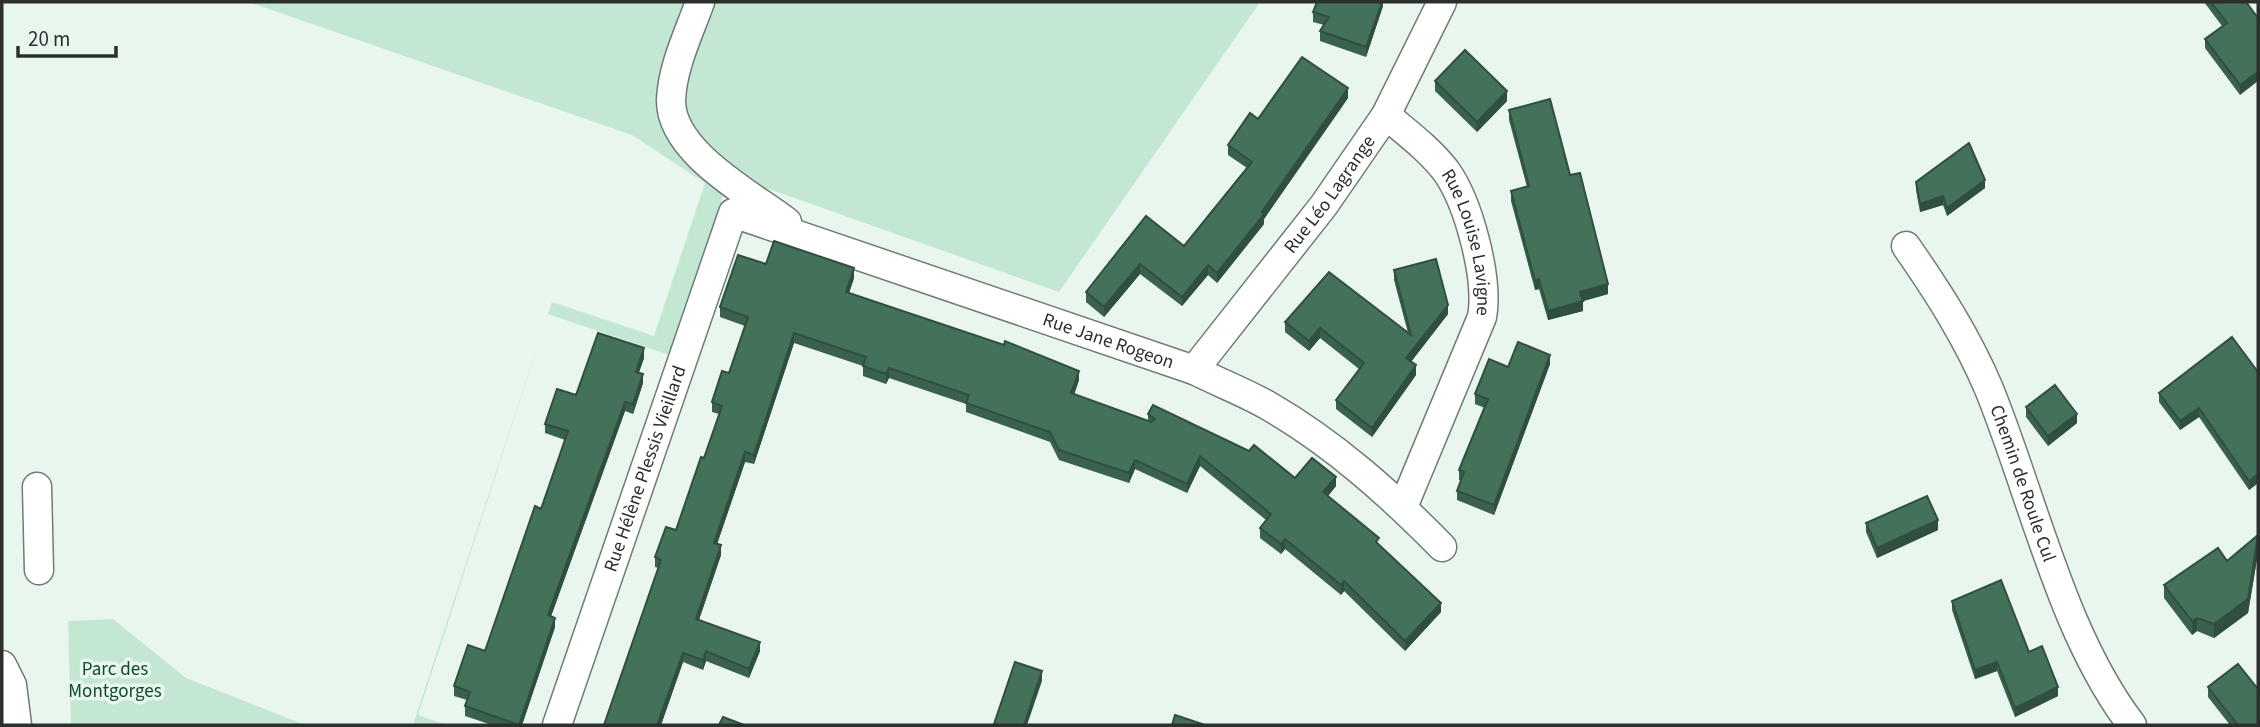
<svg xmlns="http://www.w3.org/2000/svg" width="2260" height="727" font-family="'Source Sans 3',sans-serif">
<rect width="100%" height="100%" fill="#e8f6ee"/>
<path fill="#c3e7d3" d="M249,2h1011l-201,290 -329,-117 -61,180 -121,-41 -130,401 28,10h-33l139,-423 102,34 51,-153 -73,-48z
M113,619l73,59 119,47h-234l-3,-104z"/>
<g fill="none" stroke-linecap="round" stroke-linejoin="round">
<g stroke="#707c75" stroke-width="31">
<g id="street">
<path d="M700,2c-11,31 -28,65 -29,99 0,51 79,93 116,121"/>
<path id="s1" d="M1386,115c21,18 43,34 60,56 23,32 43,108 36,146l-79,190"/>
<path id="s2" d="M1906,246c32,46 61,91 83,143 44,108 73,245 143,336"/>
<path id="s3" d="M1194,370l130,-165 62,-90 56,-113"/>
<path d="M37,487l2,83"/>
<path d="M2,665l10,20 5,40"/>
<path id="s4" d="M557,725l176,-512 461,157c24,12 50,22 73,35 66,38 122,88 175,142"/>
</g>
</g>
<use href="#street" stroke="#fff" stroke-width="28"/>
</g>
<path fill="#3a614d" d="M1383,2v4l-17,51 -46,-16v-10l4,-6 -11,-3v-10z
M2204,2h42l-6,93 -35,-47v-9l17,-13z
M1435,81l72,20 -30,31 -42,-41z
M1348,98l-84,121v5l-47,59 -9,-8 -26,31 -42,-32 -36,43 -18,-15v-10l60,-76 38,30 63,-78 -19,-13v-10l30,-26z
M1509,110l61,65 38,119 -25,7v10l-35,9 -9,-31 -4,1 -24,-89v-10l16,-4 -18,-67z
M1916,182l69,6 -38,28 -4,-11 -23,7 -4,-22z
M766,264l88,14 -5,15 230,87 -5,15 74,26v-7l147,64 41,8 -8,10 51,49 62,67 -36,39 -61,-60 -3,4 -56,-46 -4,5 -21,-16v-10l6,-8 -66,-54 -13,27 -52,-24 -6,14 -70,-23 -9,-18 -84,-30v-8l-77,-26 -3,6 -23,-8v-10l-69,-23 -40,121 -9,-2 -28,82 4,11 -22,65 61,31 -11,27 -43,-17 -3,9 -20,-8 -22,63h-57l54,-157 -3,-1v-10l21,-27 28,-72 15,-44 -7,-2v-10l17,-29 16,-47 -25,-9v-10z
M1394,270l54,44 -37,48 5,13 -44,62 -36,-28v-9l23,-31 -39,-31 -11,13 -24,-19v-10l123,11 -14,-53z
M644,358l-5,14 4,11 -10,31 -8,-3 -74,205 4,11 -33,98h-30l-27,-9v-10l2,-6 -13,-4v-10l31,-35 56,-142 24,-69 -20,-7v-9l31,-29z
M1550,364l-56,151 -37,-15v-9l4,-11h-2v-10l26,-62 -10,-4v-10l33,-27z
M2258,372v111l-9,7 -50,-73 -19,13 -21,-28v-9z
M2026,407l51,16 -29,23 -22,-29z
M1866,523l72,7 -61,28 -11,-26z
M2258,535v18l-10,60 -34,25 -17,-7 -5,4 -28,-37v-13l63,-24z
M1952,601l77,51 29,44 -43,21 -18,-46 -22,8 -23,-69z
M2208,687l50,38h-28l-22,-28z"/>
<path fill="#304f3f" d="M1382,2h1v4l-17,51v-10z
M2258,72v9l-18,14v-10z
M1348,88v10l-84,121v5l-47,59v-10l45,-61z
M1507,91v10l-30,31v-10z
M1985,180v8l-38,28v-8z
M1943,196v9l-23,7v-8z
M1140,264v10l-36,43v-10z
M1208,265v10l-26,31v-9z
M854,268v10l-8,24v-10z
M1539,279v10l-4,1v-9z
M1608,284v10l-28,8v-10z
M1583,301v10l-35,9v-9z
M1448,305v9l-42,54v-10z
M1320,328v10l-11,13v-10z
M794,333v10l-40,121v-9z
M644,348v10l-8,23v-9z
M1550,355v9l-56,151v-10z
M1416,365v10l-44,62v-9z
M889,368v10l-3,6v-10z
M1079,371v9l-8,23v-10z
M643,374v9l-10,31v-10z
M625,402v9l-77,214v-10z
M2199,408v9l-19,13v-9z
M2077,414v9l-29,23v-10z
M745,452v10l-31,91v-10z
M1200,456v10l-13,27v-9z
M1135,460v9l-6,14v-10z
M2258,474v9l-9,7v-9z
M1336,477v9l-13,16v-10z
M1938,520v10l-61,28v-10z
M1285,539v10l-4,5v-10z
M2258,540v13l-10,60 -34,25v-14z
M721,545v10l-25,73v-9z
M1344,581v10l-3,4v-10z
M1441,603v9l-36,39v-10z
M555,618v9l-33,98h-3z
M2197,618v13l-5,4v-14z
M760,642v9l-11,27v-9z
M706,651v10l-3,9v-10z
M683,653v9l-22,63h-4z
M1997,662v9l-22,8v-9z
M1042,671v10l-15,44h-3z
M2058,687v9l-43,21v-9z"/>
<path fill="#44715a" stroke="#304f3f" stroke-width="2" d="M1317,2h65l-16,45 -46,-16 9,-14 -16,-5z
M2211,2h35l12,16v54l-18,13 -35,-46 22,-16z
M1465,50l42,41 -30,31 -42,-41z
M1302,57l46,31 -86,124 2,2 -47,59 -9,-8 -26,32 -42,-33 -36,43 -18,-15 60,-76 38,30 68,-84 -24,-17 22,-32 8,6z
M1550,99l20,76 10,-2 28,111 -28,8 3,9 -35,10 -9,-32 -4,2 -24,-90 18,-5 -20,-76z
M1969,143l16,37 -38,28 -4,-12 -23,8 -4,-22z
M774,241l80,27 -8,24 158,53 1,-4 74,30 -8,22 80,29 4,-3 -7,-5 5,-9 96,46 5,-6 41,33 17,-20 24,19 -13,15 56,46 -3,4 65,61 -36,38 -61,-60 -3,4 -56,-46 -4,5 -21,-16 11,-14 -71,-58 -13,28 -52,-24 -6,13 -70,-23 -9,-18 -84,-29 3,-8 -80,-27 -3,6 -23,-8 3,-9 -72,-24 -40,122 -9,-3 -31,91 7,2 -25,74 64,23 -11,27 -43,-18 -3,9 -20,-7 -26,72h-53l57,-165 -6,-3 11,-30 10,3 25,-73 3,1 18,-52 -10,-4 10,-31 7,2 19,-56 -28,-10 18,-52 28,9z
M1436,259l12,46 -42,53 10,7 -44,63 -36,-28 28,-37 -44,-35 -11,13 -24,-19 44,-50 82,63 -17,-65z
M598,333l46,15 -8,24 7,2 -10,30 -8,-2 -77,213 7,3 -36,107 -54,-19 5,-14 -16,-6 14,-41 17,6 50,-145 6,3 27,-78 -23,-7 12,-35 19,6z
M2232,337l26,35v102l-9,7 -50,-73 -19,13 -21,-28z
M1518,342l32,13 -56,150 -37,-14 7,-19 -5,-2 29,-71 -13,-5 14,-35 19,8z
M2055,385l22,29 -29,22 -22,-29z
M1927,496l11,24 -61,28 -11,-25z
M2258,535l-10,64 -34,25 -17,-6 -5,3 -28,-36 54,-37 9,13z
M2001,580l28,72 13,-6 16,41 -43,21 -18,-46 -22,8 -23,-69z
M1015,662l27,9 -18,54h-27l-3,-1z
M2238,664l20,25v36h-20l-30,-38z
M1175,715l30,10h-33z
M723,717l21,8h-25z"/>
<g text-anchor="middle" dominant-baseline="central" stroke-width="7" stroke-linejoin="round" paint-order="stroke">
<g font-size="19" fill="#2b302d" stroke="#e8f6ee">
<text stroke="none"><textPath href="#s3" startOffset="222">Rue Léo Lagrange</textPath></text>
<text stroke="none"><textPath href="#s1" startOffset="158">Rue Louise Lavigne</textPath></text>
<text stroke="none"><textPath href="#s4" startOffset="938">Rue Jane Rogeon</textPath></text>
<text stroke="none"><textPath href="#s4" startOffset="271">Rue Hélène Plessis Vieillard</textPath></text>
<text stroke="none"><textPath href="#s2" startOffset="266">Chemin de Roule Cul</textPath></text>
</g>
<g font-size="19" fill="#0f4a31" stroke="#e8f6ee">
<text x="115" y="669">Parc des<tspan x="115" dy="22">Montgorges</tspan></text>
</g>
</g>
<rect width="2260" height="727" fill="none" stroke="#2b302d" stroke-width="7"/>
<path d="M18 46v10h98v-10" fill="none" stroke="#2b302d" stroke-width="3.5"/>
<text x="28" y="46" font-size="21" fill="#2b302d" stroke="#e8f6ee" stroke-width="5" paint-order="stroke">20 m</text>
</svg>
